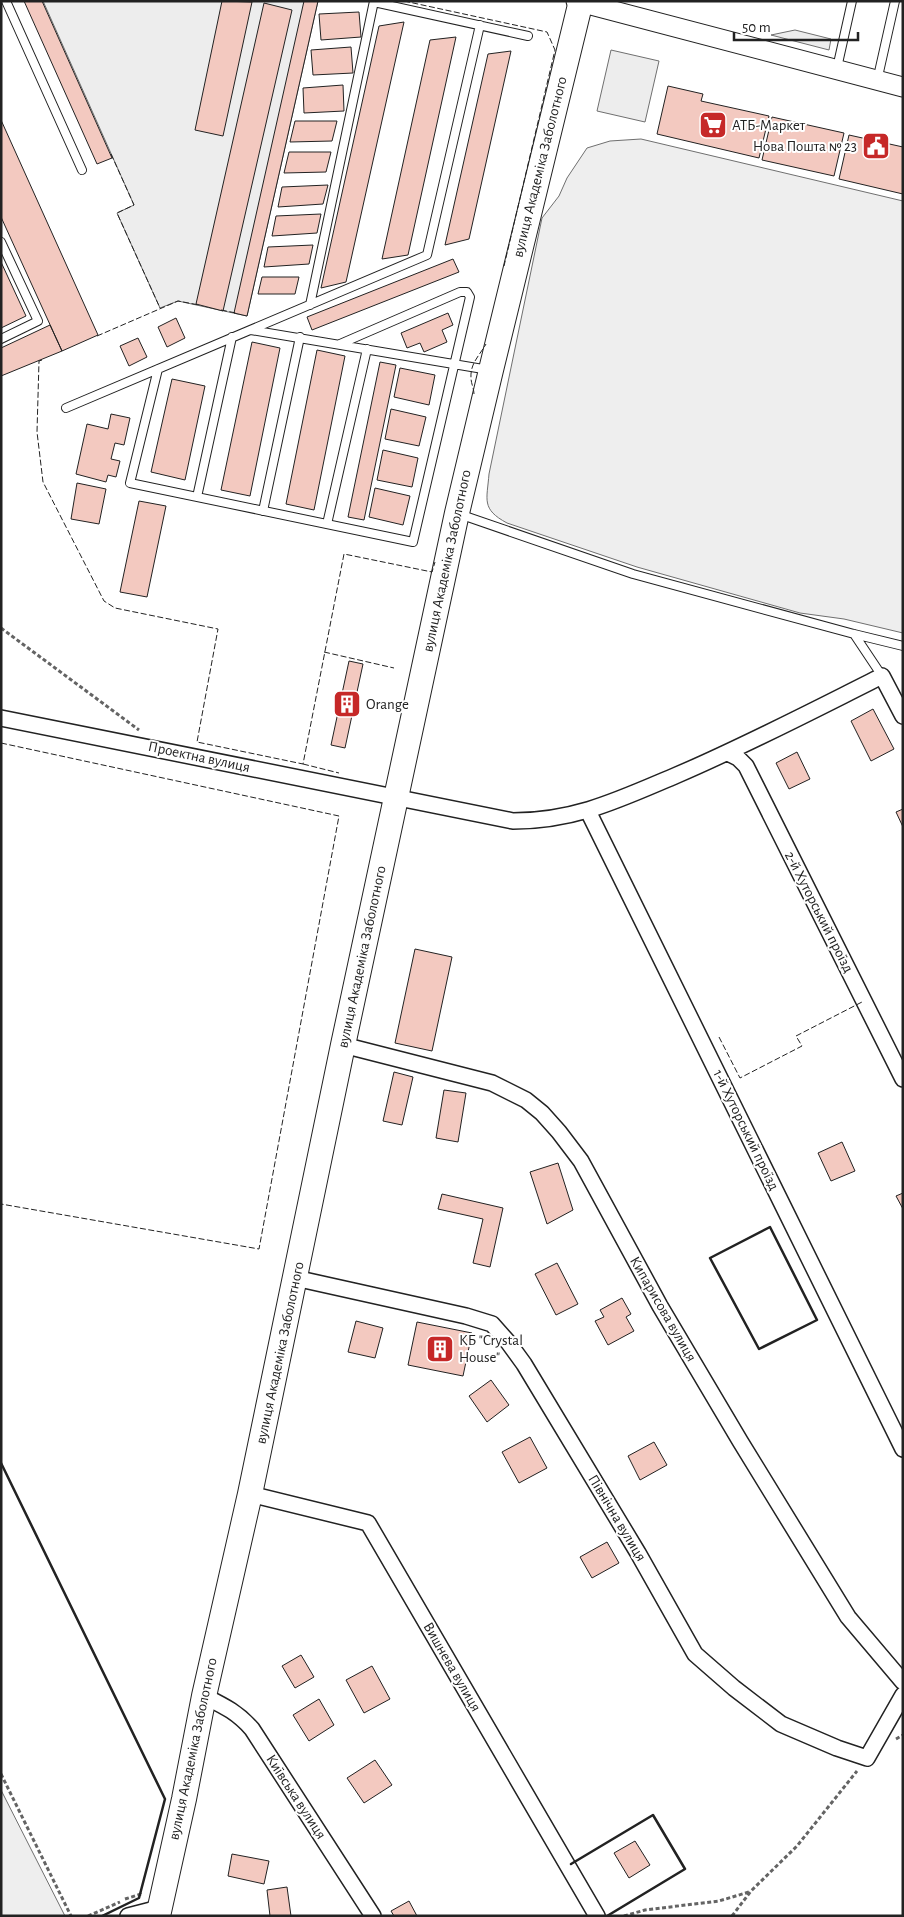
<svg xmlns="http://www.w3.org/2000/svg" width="904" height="1917" font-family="'Alegreya Sans',sans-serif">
<rect width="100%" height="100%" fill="#fff"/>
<path fill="#eee" stroke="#6f6f6f" d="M641,139l262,62v432l-59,-14 -44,-6 -163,-46 -130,-44c-26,-14 -20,-23 -18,-49l53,-256 17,-22 8,-18 20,-30 23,-7z
M1,1790l64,126h-64z"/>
<path fill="#ededed" stroke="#6f6f6f" d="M43,1h275l-71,315 -69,-15 -18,7 -43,-95 17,-8z
M795,30l36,9 -2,11 -58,-15z
M611,50l48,11 -14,61 -48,-11z"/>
<path fill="#f3c9c0" stroke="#222" d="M24,1h18l70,157 -15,6z
M222,1l30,1 -29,134 -28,-6z
M304,1h14l-71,315 -13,-3z
M264,3l28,7 -69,301 -27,-7z
M359,12l2,25 -40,3 -2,-26z
M404,22l-58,260 -25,6 58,-262z
M456,37l-48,218 -26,4 48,-219z
M351,47l2,26 -40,2 -2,-25z
M511,51l-42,188 -24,6 43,-191z
M343,85l1,26 -40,2 -1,-25z
M668,86l35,8 -2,7 68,15 -10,42 -102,-24z
M772,117l72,16 -10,43 -72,-16z
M1,120l97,215 -36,16 -61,-134z
M295,121h42l-5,20 -42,1z
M849,135l54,12v47l-64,-15z
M289,152h42l-5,20 -42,1z
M328,185l-5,19 -45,3 4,-20z
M321,214l-4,19 -45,3 4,-20z
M313,245l-4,19 -45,3 4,-20z
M453,259l6,13 -147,58 -5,-13z
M1,262l25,54 -25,12z
M262,277h37l-4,17h-37z
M448,313l5,12 -11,5 5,12 -23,10 -4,-9 -13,5 -6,-15z
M176,318l9,20 -18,9 -9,-20z
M50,325l12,26 -61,25v-28z
M138,338l9,19 -18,9 -9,-20z
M252,342l28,6 -30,148 -29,-6z
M317,350l28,6 -31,154 -28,-6z
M380,362l16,3 -32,155 -16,-3z
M400,368l35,7 -6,30 -35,-8z
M172,379l33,7 -20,94 -34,-8z
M391,409l35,8 -7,29 -34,-7z
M111,414l19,4 -6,27 -9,-2 -4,16 9,2 -4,16 -8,-2 -2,7 -30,-8 11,-50 21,5z
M383,450l35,8 -6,29 -35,-7z
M77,483l29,6 -7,35 -28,-5z
M375,488l35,8 -7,29 -34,-8z
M139,501l27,5 -19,91 -27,-5z
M349,661l14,3 -18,84 -14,-3z
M873,709l21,40 -23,12 -20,-40z
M797,752l13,27 -21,10 -13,-26z
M903,809v18l-7,-15z
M415,949l37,8 -20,94 -37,-8z
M394,1072l19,5 -11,48 -19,-4z
M444,1090l22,3 -8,49 -22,-4z
M842,1142l13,29 -24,10 -13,-28z
M558,1163l15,47 -26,14 -17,-52z
M903,1193v16l-7,-13z
M442,1194l61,14 -13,59 -17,-4 10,-44 -45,-10z
M557,1263l21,41 -22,11 -21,-41z
M622,1298l9,16 -5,3 8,14 -26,14 -13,-24 9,-4 -4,-7z
M356,1321l27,7 -8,30 -27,-6z
M417,1322l55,11 -9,43 -55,-11z
M491,1380l18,25 -22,17 -18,-26z
M530,1437l17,31 -28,15 -17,-31z
M654,1442l13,23 -27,15 -12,-24z
M607,1542l12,21 -27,15 -12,-21z
M301,1655l13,22 -19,11 -13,-22z
M372,1666l18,33 -26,14 -18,-33z
M319,1699l15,26 -25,16 -16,-26z
M375,1760l17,25 -28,18 -17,-25z
M635,1841l15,24 -21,13 -15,-25z
M232,1854l37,7 -5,23 -36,-8z
M287,1887l4,29h-21l-3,-26z
M409,1901l8,15h-23l-3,-5z"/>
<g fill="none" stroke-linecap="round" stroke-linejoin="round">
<g stroke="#222" stroke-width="10">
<path id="service" d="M6,1l76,169
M374,2l154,34
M837,68l15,-67
M877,81l18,-80
M1,242l37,79 -37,18
M310,305l64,-304
M251,330l238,40
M158,369l-28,114 283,59 57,-245 -3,-5h-7l-120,52
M66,408l361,-153 53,-230
M197,497l35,-160
M263,511l37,-174
M459,514l174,60 221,60 49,12
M327,524l40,-175
M854,634l28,42"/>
</g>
<g stroke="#222" stroke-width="18">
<path id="minor" d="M1,718l512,103c63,0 107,-22 164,-46 70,-30 137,-65 205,-99l21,40
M728,753l10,5 8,8 157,313
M588,811l315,638
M343,1045l149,38 34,17 16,13 17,19 22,29 79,145 80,135 108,176 55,65
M295,1278l171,38 26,8 16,18 16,22 114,189 57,101 39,34 47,36 56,24 30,10 36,-63
M250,1494l118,29 229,393
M204,1696c20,10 33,16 48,33l121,187
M128,1916l31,-8"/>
</g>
<g stroke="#222" stroke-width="21">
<path id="tertiary" d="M576,1l327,86"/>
</g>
<g stroke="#222" stroke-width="26">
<path id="primary" d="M158,1916l26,-117 20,-103 46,-202 93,-449 114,-532 34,-143 90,-369"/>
</g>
<path stroke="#646464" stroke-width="3" stroke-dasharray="4 2.5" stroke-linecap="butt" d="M1,628l138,102
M896,1739l7,-4
M1,1774l70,142
M125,1899l16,-5 1,1
M88,1916l32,-14
M624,1916l21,-6 74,-9 30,-9
M732,1916l19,-25 46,-45 60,-75"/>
<use href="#service" stroke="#fff" stroke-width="8"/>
<use href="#minor" stroke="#fff" stroke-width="15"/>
<use href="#tertiary" stroke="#fff" stroke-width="19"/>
<use href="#primary" stroke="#fff" stroke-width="24"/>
<path stroke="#222" stroke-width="1" stroke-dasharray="6 2.5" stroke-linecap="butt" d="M404,1l143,31 8,18 -51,216
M111,154l23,51 -17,8 43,95
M221,310l15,3
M97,336l81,-35 21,4
M42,360l-3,1 -2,71 6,50 61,119 11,7 103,21 -21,113 106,22 41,-210 88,18 3,-10
M474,394c0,-5 -3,-11 -3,-16 -1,-15 9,-23 15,-34
M324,652l70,16
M1,743l338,73 -80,433 -258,-45
M303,764l36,9
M719,1037l21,41 62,-32 -6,-10 66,-34"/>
<path stroke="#222" stroke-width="2.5" d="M770,1227l47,93 -58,29 -49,-91z
M1,1463l164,336 -26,99 -37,18
M571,1864l82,-49 32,54 -78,47"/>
</g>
<defs>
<g id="supermarket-square" transform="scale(1.4375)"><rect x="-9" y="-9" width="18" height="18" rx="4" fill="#c62828" stroke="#fff"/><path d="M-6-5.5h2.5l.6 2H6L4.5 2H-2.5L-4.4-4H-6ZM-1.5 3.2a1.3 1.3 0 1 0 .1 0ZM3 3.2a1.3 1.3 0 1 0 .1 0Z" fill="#fff"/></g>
<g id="civic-square" transform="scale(1.4375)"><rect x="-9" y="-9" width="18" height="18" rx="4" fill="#c62828" stroke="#fff"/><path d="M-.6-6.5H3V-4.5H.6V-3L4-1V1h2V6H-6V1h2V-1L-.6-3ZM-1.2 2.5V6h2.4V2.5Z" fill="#fff"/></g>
<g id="building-square" transform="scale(1.4375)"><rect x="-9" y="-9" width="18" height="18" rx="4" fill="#c62828" stroke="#fff"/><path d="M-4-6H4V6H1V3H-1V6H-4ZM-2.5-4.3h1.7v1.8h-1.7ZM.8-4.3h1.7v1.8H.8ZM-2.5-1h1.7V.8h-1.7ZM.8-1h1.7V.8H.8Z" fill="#fff"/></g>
</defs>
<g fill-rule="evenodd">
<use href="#supermarket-square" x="713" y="125"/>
<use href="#civic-square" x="876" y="146"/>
<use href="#building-square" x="347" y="704"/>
<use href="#building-square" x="440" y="1349"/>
</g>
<g text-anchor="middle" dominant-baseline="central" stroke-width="4" stroke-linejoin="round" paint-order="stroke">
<g font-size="15" fill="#222" stroke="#fff" text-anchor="start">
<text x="732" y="125">АТБ-Маркет</text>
<text x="857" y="146" text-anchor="end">Нова Пошта № 23</text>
<text x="366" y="704">Orange</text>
<text x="459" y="1340">КБ "Crystal<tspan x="459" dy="17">House"</tspan></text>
</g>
<g font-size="15" fill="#222" stroke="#fff">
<text transform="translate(540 167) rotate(-76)">вулиця Академіка Заболотного</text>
<text transform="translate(447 561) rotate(-78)">вулиця Академіка Заболотного</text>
<text transform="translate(199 757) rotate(12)">Проектна вулиця</text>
<text transform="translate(819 912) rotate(63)">2-й Хуторський проїзд</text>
<text transform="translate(362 957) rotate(-78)">вулиця Академіка Заболотного</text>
<text transform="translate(746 1130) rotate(64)">1-й Хуторський проїзд</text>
<text transform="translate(663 1309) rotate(60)">Кипарисова вулиця</text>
<text transform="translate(280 1353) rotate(-78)">вулиця Академіка Заболотного</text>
<text transform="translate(617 1518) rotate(59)">Північна вулиця</text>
<text transform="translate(452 1667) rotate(60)">Вишнева вулиця</text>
<text transform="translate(193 1749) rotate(-78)">вулиця Академіка Заболотного</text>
<text transform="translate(296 1797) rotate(57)">Київська вулиця</text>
</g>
</g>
<rect width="904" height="1917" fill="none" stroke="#222222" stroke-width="5"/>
<path d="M734 32v8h124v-8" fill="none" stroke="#222222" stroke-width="2.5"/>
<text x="742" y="32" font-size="15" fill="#222222" stroke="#ffffff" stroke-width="4" paint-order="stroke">50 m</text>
</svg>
